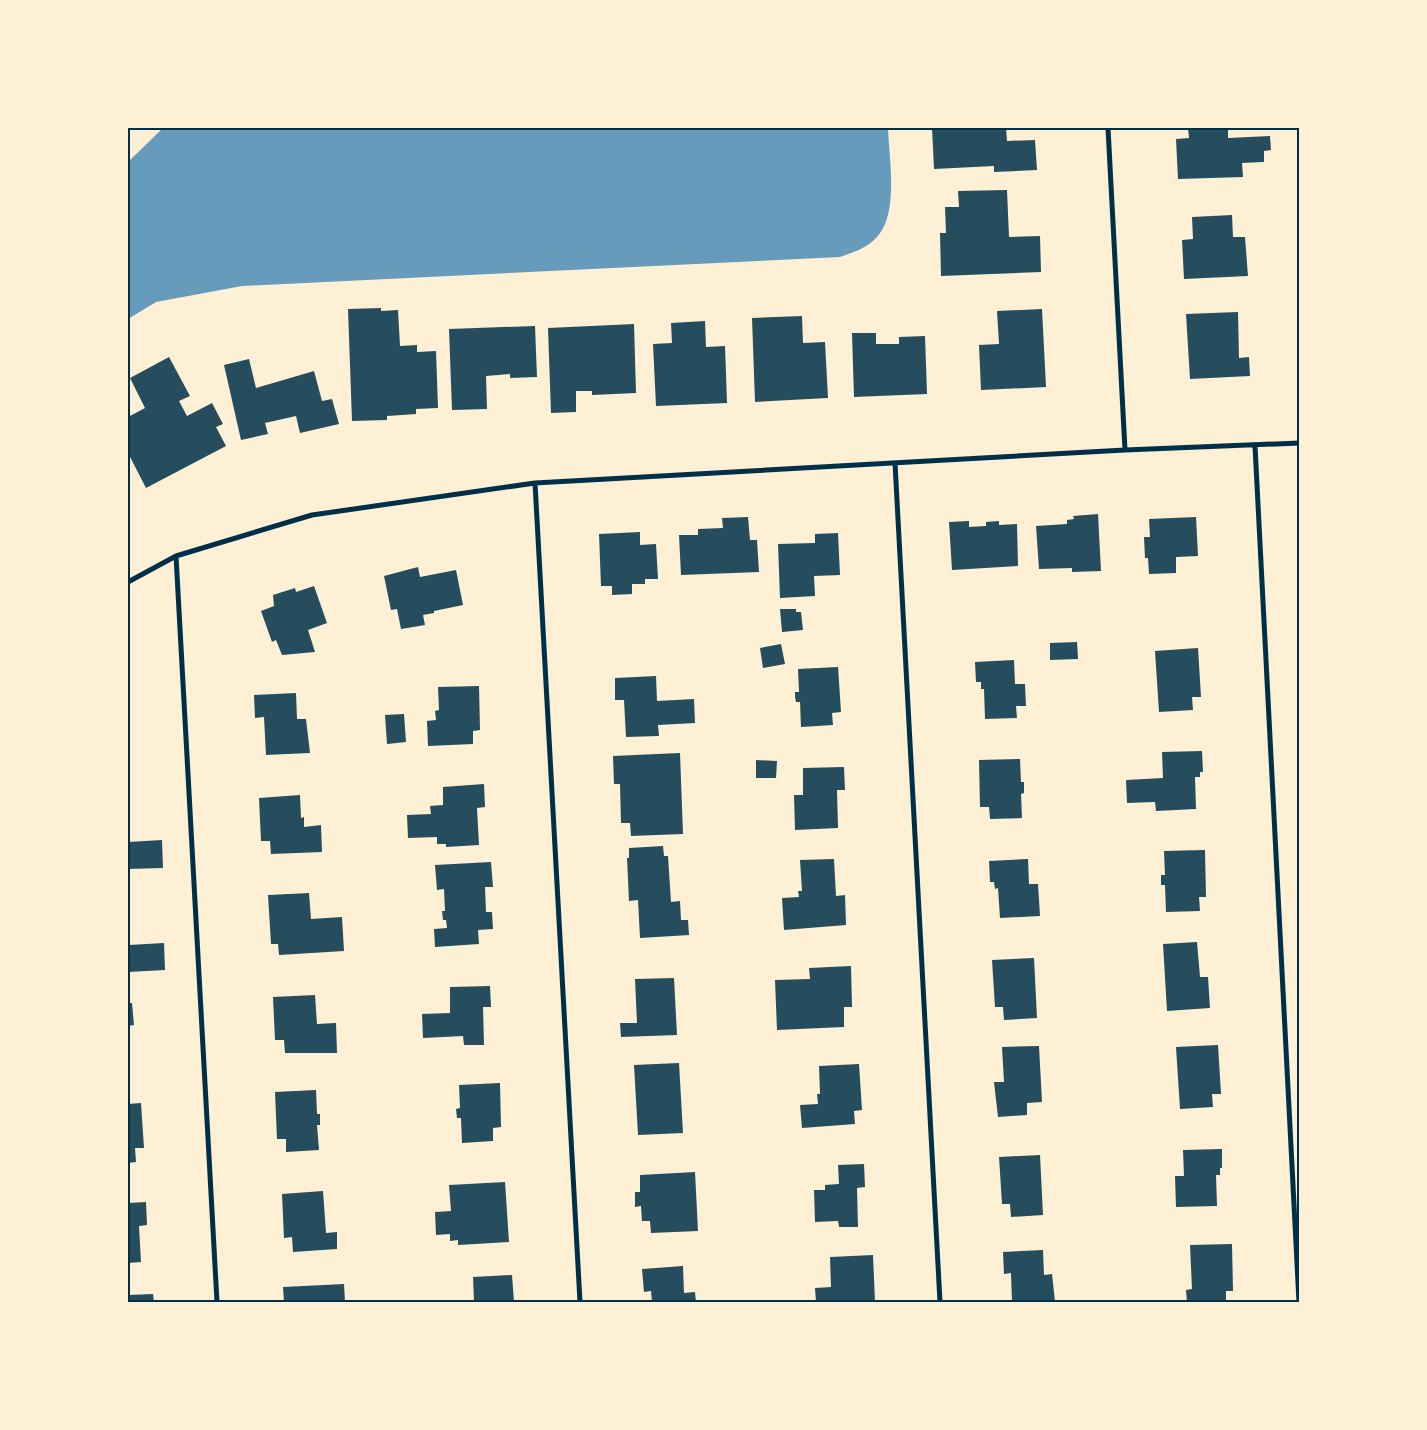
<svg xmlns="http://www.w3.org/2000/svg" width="1427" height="1430" font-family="'PT Sans',sans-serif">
<rect width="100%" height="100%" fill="#fdf0d5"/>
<path fill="#669bbc" d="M163,128h725c1,29 11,86 -11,109 -10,11 -23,15 -37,20l-598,29 -86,16 -28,17v-157z"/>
<path fill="#264d5e" d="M932,128h74l1,13 28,-1 2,30 -43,2v-6l-60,3z
M1188,128h40v10l42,-2 1,14 -7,1v11l-22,1 1,14 -65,2 -2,-40 13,-1z
M1007,190l2,47 31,-1 1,36 -100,4 -1,-43h6l-1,-26h14l-1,-16z
M1232,215l1,22h12l3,39 -64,3 -2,-39 11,-1 -1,-22z
M381,308v3l17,-1 2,36 17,-1v7l19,-1 2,57 -22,1v5l-29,2v4l-35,1 -4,-112z
M1042,309l4,78 -65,3 -2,-45 20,-1 -2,-33z
M1238,312l1,46 10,-1 1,19 -60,3 -4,-65z
M802,316l1,27 22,-1 3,56 -73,4 -3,-84z
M705,321l1,26 19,-1 2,57 -71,3 -3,-62 19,-1 -1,-20z
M634,324l2,69 -44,2v-4h-16v21l-25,1 -3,-85z
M535,326l2,51 -27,1v-4l-24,2 1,33 -35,1 -3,-81z
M852,333h24v11h23v-7l26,-1 2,58 -73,3z
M169,357l21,39 -11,5 8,15 25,-13 11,21 -7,3 10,19 -80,42 -18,-35v-36l17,-9 -15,-30z
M249,359l7,29 58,-17 8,30 10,-2 7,25 -39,9 -4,-17 -31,7 3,11 -27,6 -17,-75z
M1098,514l3,57 -29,1v-4l-33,1 -3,-43 31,-2v-4l7,-1 -1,-3z
M748,517l2,23h7l2,32 -78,3 -2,-40h19v-6l25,-1 -1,-10z
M1196,517l2,39 -22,1v16l-27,1 -1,-16h-3l-1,-21h6l-1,-18z
M969,521v6l17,-1v-4l13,-1v4l18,-1 1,42 -66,4 -3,-48z
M640,532v13l16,-1 2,35h-13v5h-13v10l-20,1v-9h-11l-2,-52z
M838,533l2,42 -26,1 1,20 -35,2 -2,-54 37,-1v-9z
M418,567l2,10 36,-7 7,35 -29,6v2l-11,2 2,10 -24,4 -4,-20 -6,1 -7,-34z
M314,586l13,37 -19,7 7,22 -33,3 -6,-15 -4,2 -11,-31 13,-5 -1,-11 22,-7 1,4z
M780,609h16v3h5l2,18 -21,2z
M1077,642l1,17 -28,1v-17z
M781,644l4,20 -22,4 -3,-20z
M1198,648l3,49h-9l1,13 -34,2 -4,-61z
M1014,660l1,24h10l1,22h-10l1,12 -32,1 -1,-30h-3v-7h-5l-1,-20z
M838,667l3,45 -9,1 1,12 -32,2 -1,-25h-4l-1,-5v-5h4l-1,-23z
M656,676l1,25 37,-2 1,24 -37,2 1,11 -33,1 -2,-37h-9v-22z
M479,686l1,44 -7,1v13l-45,2 -1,-25 9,-1 -1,-9 4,-1 -1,-23z
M296,693l1,26h9l4,34 -44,2 -2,-38 -9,1 -1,-23z
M404,714l2,28 -19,2 -2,-29z
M1202,751l1,21h-3v5h-5l1,32 -40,2 -1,-9 -28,1 -1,-23 37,-2 -1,-26z
M680,753l3,81 -52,2 -1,-13h-9l-1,-39h-6l-1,-28z
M1020,759l1,23h3v11l-3,1 1,24 -32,1 -1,-12h-9l-1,-47z
M756,760l21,1 -1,17h-20z
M844,767l1,23h-8l1,38 -43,2 -1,-35h9v-27z
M484,784l1,23 -8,1 2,37 -33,2v-3h-9v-7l-29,1 -1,-23 24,-1 -1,-8 13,-1v-18z
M300,795l1,23 3,-1v10l17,-2 1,27 -51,2 -1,-13h-9l-2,-43z
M162,840l1,28 -35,1v-27z
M663,846l1,10h4l3,46 9,-1 1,19h7l1,15 -49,3 -2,-38 -9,1 -2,-43h2v-10z
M1205,850l1,47h-7l1,14 -34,1 -1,-27h-4v-10h4l-1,-24z
M834,859l2,37 9,-1 1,30 -62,5 -2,-32 17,-1 -1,-6h4l-2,-31z
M1028,859l1,25h9l2,32 -40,2 -2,-30 -3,1 -1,-7h-4l-1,-21z
M491,862l2,25h-8l1,25h6l1,17 -15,1 1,14 -44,3 -1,-18 13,-1 -1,-8h-3l-1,-9h3l-1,-22 -7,1 -2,-25z
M309,893l2,26 31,-2 2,34 -65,4 -1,-11h-7l-3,-49z
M128,941l1,4 35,-2 1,27 -37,2z
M1197,942l3,35h8l2,31 -43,3 -4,-67z
M1034,958l3,60 -33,2 -1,-13h-8l-3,-47z
M851,966l1,41h-8v20l-67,3 -2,-50 35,-1 -1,-11z
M674,978l3,57 -56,2 -1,-14h17l-2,-44z
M490,986l1,21h-8l1,38h-20l-1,-9 -40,2 -1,-24 28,-1v-26z
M315,995l2,29 19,-1 1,30h-52l-1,-13h-9l-2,-43z
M128,1003h4l2,22 -6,1z
M1218,1045l3,49h-9l1,13 -33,2 -4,-62z
M1039,1046l3,56 -15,1v12l-29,2 -4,-35h10l-2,-35z
M679,1063l4,70 -45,2 -4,-70z
M859,1064l3,46 -8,1 1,13 -53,4 -2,-23 18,-1 -1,-10h3l-1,-28z
M500,1083l1,44 -8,1v13l-31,2 -1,-25h-4l-1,-9 4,-1 -1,-23z
M316,1090l1,24h3v11h-3l2,25 -33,2v-13h-9l-2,-47z
M141,1103l3,45h-9l1,14 -8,1v-59z
M1222,1149v19h-2v7h-4l1,31 -41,1 -1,-31h9l-1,-26z
M1040,1155l3,60 -32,2 -1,-13h-8l-3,-47z
M864,1164l1,23 -8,1 1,39h-19l-1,-6 -23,1 -1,-32h11v-5l14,-1 -1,-19z
M695,1172l3,59 -47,2 -1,-12h-8l-1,-15 -6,1v-15h5v-17z
M505,1182l4,60 -51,3v-5l-8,1v-7l-14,1 -1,-23 16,-1 -2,-26z
M323,1191l3,42 11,-1v17l-44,3 -1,-15 -8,1 -2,-44z
M146,1202l1,23 -8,1 2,36 -13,1v-60z
M1232,1244l1,47h-7v11h-39l-1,-12 6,-1 -2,-44z
M1043,1250l1,25 8,-1 3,28h-43l-1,-29 -7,1 -1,-22z
M873,1255l2,47h-59l-1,-14 16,-1 -1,-30z
M683,1266l1,27 11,-1 1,10h-44l-1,-11 -7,1 -2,-23z
M512,1275l2,27h-40l-1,-25z
M344,1284l1,18h-61l-1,-15z
M153,1294l1,8h-26v-7z"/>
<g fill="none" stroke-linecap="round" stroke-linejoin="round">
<path stroke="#003049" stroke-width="5" d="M1108,128l17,322
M1255,446l44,856
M895,463l45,839
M535,483l45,819
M176,556l41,746
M128,582l48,-26 136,-41 223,-32 590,-33 175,-7"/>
</g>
<rect width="1427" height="1430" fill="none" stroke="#fdf0d5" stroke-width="258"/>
<rect x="129" y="129" width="1169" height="1172" fill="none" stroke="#003049" stroke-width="2"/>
</svg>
